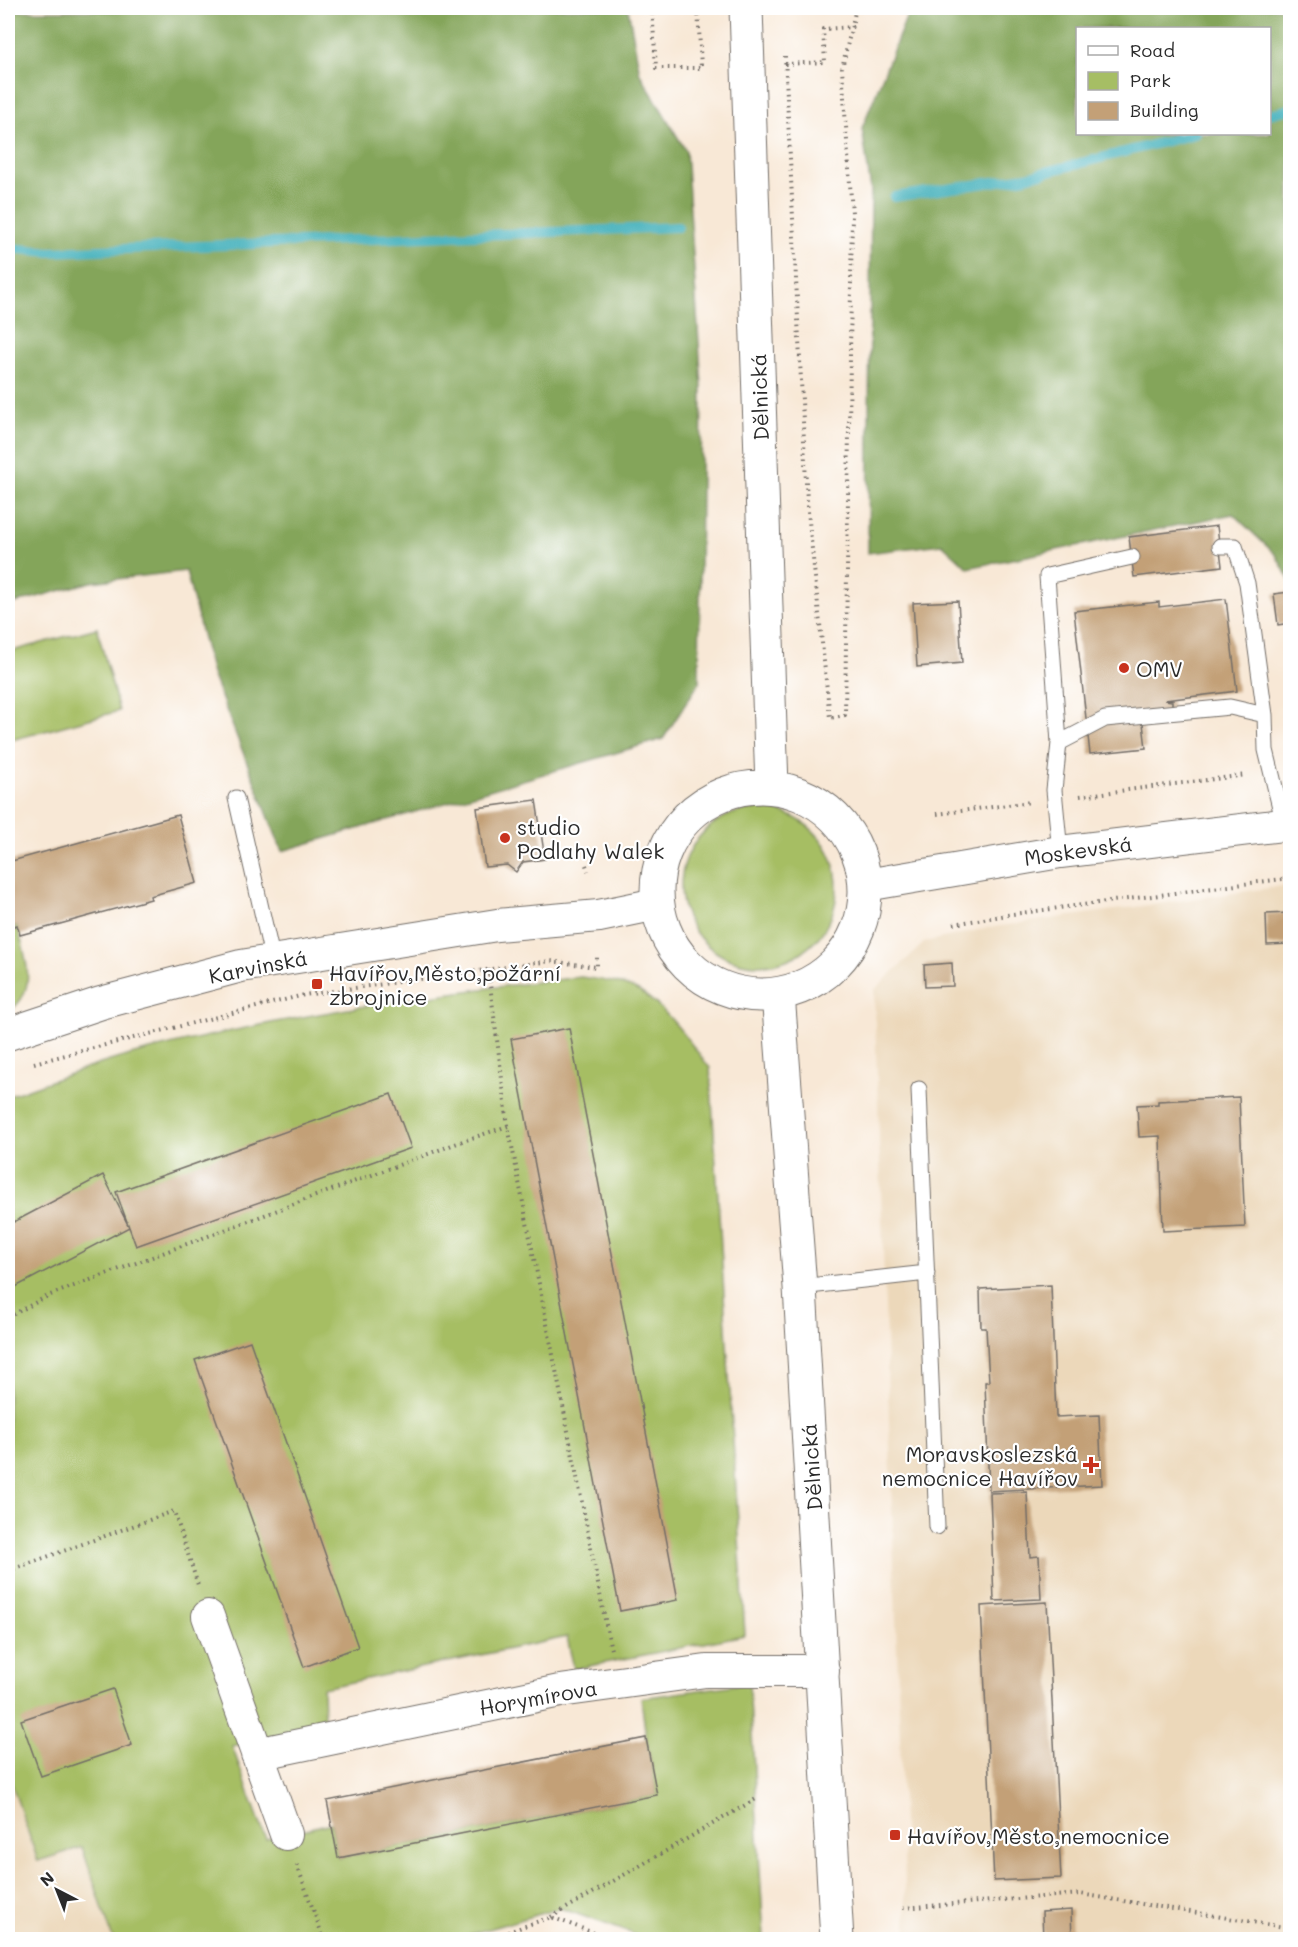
<svg xmlns="http://www.w3.org/2000/svg" width="1298" height="1947" font-family="Mali,sans-serif">
<rect width="100%" height="100%" fill="#fff"/>
<filter id="ink" filterUnits="userSpaceOnUse"><feTurbulence type="fractalNoise" baseFrequency=".0167" numOctaves="2"/><feDisplacementMap in="SourceGraphic" scale="12" xChannelSelector="R" yChannelSelector="G"/><feConvolveMatrix kernelMatrix="1 2 1 2 8 2 1 2 1" color-interpolation-filters="sRGB"/></filter>
<filter id="wash" filterUnits="userSpaceOnUse"><feTurbulence type="fractalNoise" baseFrequency=".008" numOctaves="4" result="noise"/><feDisplacementMap in="SourceGraphic" scale="24" xChannelSelector="R" yChannelSelector="G"/><feGaussianBlur stdDeviation="1.35" result="paint"/><feColorMatrix in="noise" values="0 0 0 0 0 0 0 0 0 0 0 0 0 0 0 0 0 1.4 0 .05"/><feComposite in="paint" operator="in"/></filter>
<g filter="url(#wash)">
<rect width="100%" height="100%" fill="#f8e8d6"/>
<path fill="#ecd8ba" d="M1290,885v1054h-383l-33,-949 51,-48 62,-14z
M8,1773l30,88 44,-14 31,92h-105z"/>
<path fill="#a6be64" stroke="#687448" stroke-width="1.5" d="M97,628l22,83 -111,30v-89z
M681 887a78 78 0 1 1 156 0a78 78 0 1 1-156 0Z
M17,925c8,31 23,66 -9,87v-80l7,-2 -1,-4z
M581,977c20,3 42,5 59,15 29,18 49,50 70,76l35,567 -171,34 -7,-32 -244,51 1,31 -16,11 -76,16 34,93 65,-16 7,35 319,-63 -11,-57 -5,-40 108,-15 15,256h-116l-88,-31 -106,31h-341l-31,-92 -44,14 -30,-88v-677c44,-15 88,-33 134,-44 144,-37 291,-59 439,-75z"/>
<path fill="#84a55a" stroke="#586842" stroke-width="1.5" fill-rule="evenodd" d="M628,8l12,66 46,77 16,236 -3,296 -36,56 -381,112 -70,-177 -26,-103 -95,11 -83,23v-594z
M910,8h380v573l-14,-26 -43,-41 -265,54 -26,-24 -74,9 3,-363 -9,-62zM1078,28h192v106h-192z"/>
<g fill="none" stroke-linecap="round" stroke-linejoin="round">
<path stroke="#3fafba" stroke-width="10" d="M1270,114l20,-5
M894,197l132,-20 169,-43
M8,248l42,4 628,-25"/>
</g>
<g id="blocks">
<path fill="#c3a077" d="M1217,526l5,40 -88,11 -5,-40z
M1289,592l1,31 -12,2 -4,-31z
M1226,599l11,92 -72,9 7,1v10l-30,4 4,33 -56,6 -16,-143 85,-9v5z
M958,601l4,62 -45,4 -4,-64z
M536,800l9,59 -22,3 -7,10 -9,-7 -22,2 -8,-59z
M178,815l19,68 -47,13 1,3 -131,36 -3,-10 -9,3v-66z
M1290,913v31l-23,1 -1,-31z
M952,963l1,23 -28,1 -1,-22z
M569,1028l109,572 -58,11 -109,-572z
M391,1094l20,54 -275,98 -7,-19 -121,64v-66l95,-50 26,52 -13,-35z
M1239,1097l6,130 -82,4 -3,-95 -21,1 -2,-32 21,-1v-3z
M1051,1285l5,132 43,-2 3,70 -113,6 -4,-109h4l-3,-54h-5l-1,-39z
M250,1341l108,306 -54,20 -109,-307z
M1027,1492l3,65 9,-1 2,43 -47,2 -4,-108z
M1047,1602l14,276 -67,3 -13,-275z
M113,1689l19,56 -91,31 -20,-56z
M646,1738l11,57 -319,63 -11,-57z
M1071,1910l1,30h-29l-1,-28z"/>
</g>
</g>
<g filter="url(#ink)">
<use href="#blocks" fill-opacity="0" stroke="#736d67" stroke-width="1.5"/>
<g fill="none" stroke-linecap="round" stroke-linejoin="round">
<g stroke="#736d67" stroke-width="17">
<path id="service" d="M1220,546h15l12,37 18,132
M1059,743l-12,-167 85,-19
M236,798l37,163
M1060,852l-6,-62 5,-47 46,-24 125,-12 35,8 1,35 18,74
M919,1089l18,438
M800,1287l127,-14"/>
</g>
<g stroke="#736d67" stroke-width="34">
<path id="minor" d="M866,885l194,-33 230,-28
M8,1034l93,-31 140,-37 256,-41 102,-9 58,-12
M208,1616l78,218
M257,1754l303,-63 146,-20h117"/>
</g>
<g stroke="#736d67" stroke-width="35">
<path id="tertiary" d="M746,8l26,779
M657 891a104 104 0 1 1 208 0a104 104 0 1 1-208 0Z
M778,994l22,293 37,653"/>
</g>
<path stroke="#736d67" stroke-width="4" stroke-dasharray="1.5 4.5" stroke-linecap="butt" d="M652,8l4,60h45l-3,-60
M785,56l22,446 23,216 15,-3 7,-502 -10,-145 14,-60
M785,64l40,-2 -2,-33 30,-2
M1080,796l166,-21
M937,814l94,-12
M586,865l2,6
M954,924l59,-10 277,-36
M488,969l20,157 103,524
M34,1063l270,-68 246,-34 47,6v-11
M8,1317l42,-22 413,-154 45,-15
M8,1571l166,-60 24,74
M297,1865l27,75
M903,1908l177,-14 210,34
M551,1917l205,-118
M485,1940l66,-23 62,23"/>
<use href="#service" stroke="#fff" stroke-width="15"/>
<use href="#minor" stroke="#fff" stroke-width="32"/>
<use href="#tertiary" stroke="#fff" stroke-width="33"/>
</g>
</g>
<g fill="#c8321e" stroke="#fff" stroke-width="2">
<circle cx="1124" cy="668" r="6"/>
<circle cx="505" cy="838" r="6"/>
<rect x="311" y="978" width="12" height="12" rx="3"/>
<path d="M1088 1456h6v6h6v6h-6v6h-6v-6h-6v-6h6z"/>
<rect x="889" y="1829" width="12" height="12" rx="3"/>
</g>
<g text-anchor="middle" dominant-baseline="central" stroke-width="4.5" stroke-linejoin="round" paint-order="stroke">
<g font-size="21" fill="#2b2b2b" stroke="#fff">
<text transform="translate(759 397) rotate(-92)">Dělnická</text>
<text transform="translate(1078 850) rotate(-8)">Moskevská</text>
<text transform="translate(258 966) rotate(-11)">Karvinská</text>
<text transform="translate(811 1467) rotate(-94)">Dělnická</text>
<text transform="translate(538 1697) rotate(-10)">Horymírova</text>
</g>
<g font-size="21" fill="#2b2b2b" stroke="#fff" text-anchor="start">
<text x="1136" y="668">OMV</text>
<text x="517" y="826">studio<tspan x="517" dy="24">Podlahy Walek</tspan></text>
<text x="329" y="972">Havířov,Město,požární<tspan x="329" dy="24">zbrojnice</tspan></text>
<text x="1078" y="1453" text-anchor="end">Moravskoslezská<tspan x="1078" dy="24">nemocnice Havířov</tspan></text>
<text x="907" y="1835">Havířov,Město,nemocnice</text>
</g>
</g>
<rect width="1298" height="1947" fill="none" stroke="#fff" stroke-width="30"/>
<rect x="1076" y="27" width="195" height="108" fill="#ffffff" stroke="#aaaaaa" stroke-width="1.5"/>
<rect x="1088" y="46" width="30" height="9" fill="#ffffff" stroke="#aaaaaa" stroke-width="1.5"/>
<text x="1130" y="57" font-size="18" fill="#2b2b2b">Road</text>
<rect x="1088" y="72" width="30" height="18" fill="#a6be64" stroke="#aaaaaa" stroke-width="1.5"/>
<text x="1130" y="87" font-size="18" fill="#2b2b2b">Park</text>
<rect x="1088" y="102" width="30" height="18" fill="#c3a077" stroke="#aaaaaa" stroke-width="1.5"/>
<text x="1130" y="117" font-size="18" fill="#2b2b2b">Building</text>
<g transform="translate(57 1890) rotate(318)" stroke="#ffffff" stroke-width="4.5" paint-order="stroke">
<path d="M0-4.5L10 22L0 15L-10 22Z" fill="#2b2b2b"/>
<text y="-9" font-size="16" font-weight="bold" text-anchor="middle" fill="#2b2b2b">N</text>
</g>
</svg>
